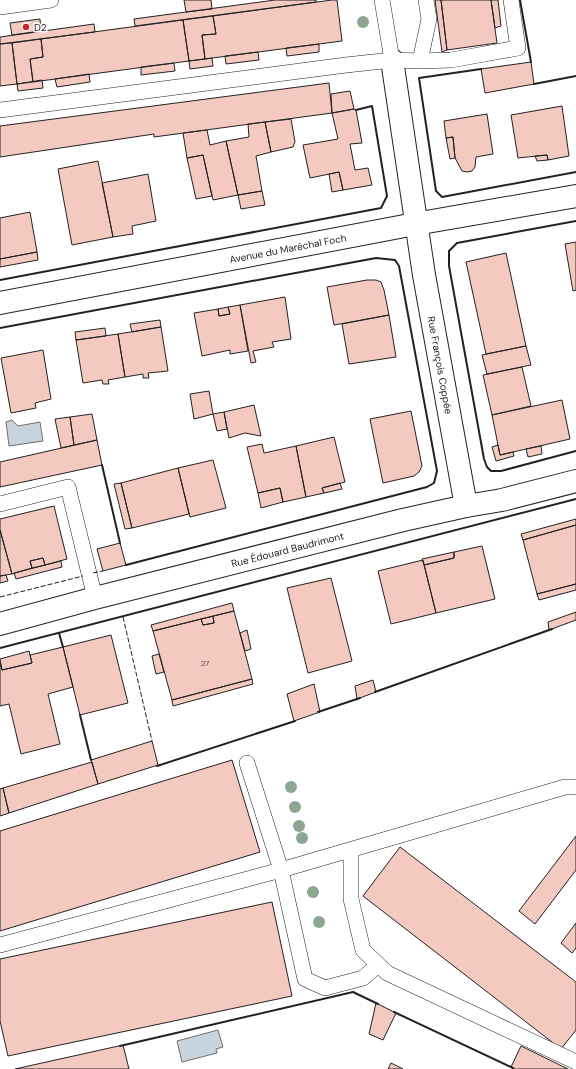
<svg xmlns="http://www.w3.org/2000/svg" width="576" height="1069" font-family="'DM Sans',sans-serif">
<rect width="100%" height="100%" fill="#fff"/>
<path fill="#c7d3dd" stroke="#6f6f6f" d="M12,420l6,6 22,-4 3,19 -34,5 -3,-24z
M218,1030l5,17 -7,2 1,4 -35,9 -5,-21z"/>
<path fill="#f3c9c0" stroke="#222" d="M184,0h27l1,9 -26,3z
M275,0h41v2l-181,24 -1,-7z
M332,0h5l5,41 -137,18 -3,-24 14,-1 -3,-18z
M435,0h6l6,50 -5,2z
M441,0h50l6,43 -50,7z
M491,0h7l3,26 -6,2z
M213,16l3,18 -14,1 3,24 -16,2 -6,-41z
M40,19l1,12 -29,4 -2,-12z
M183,20l6,41 -156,21 -3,-23 13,-2 -2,-18z
M94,24l1,8 -95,12v-7z
M41,39l2,18 -13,2 3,23 -16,2 -5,-41z
M12,43l5,41 -17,2v-42z
M319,44v8l-32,4 -1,-8z
M258,52l1,8 -33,4 -1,-8z
M212,58l1,8 -23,3 -1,-8z
M531,62l3,22 -49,9 -4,-24z
M174,63l1,8 -34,4v-8z
M89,74l1,8 -33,5 -2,-8z
M42,80l1,8 -25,3 -1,-7z
M329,83l3,30 -178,24v-3l-154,23v-31z
M350,91l4,18 -22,4 -1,-19z
M562,106l7,50 -21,4 -1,-5 -29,3 -7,-43z
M354,109l2,1 6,33 -12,1 5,26 13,-2 4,17 -29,5 -4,-18 -29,6 -7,-33 35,-6 -6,-26z
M487,114l6,40 -17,3 -1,10 -3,4 -5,1 -5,-1 -7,-13 -2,-21 -7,1 -2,-17z
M291,119l4,23 -2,5 -22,5 -6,-30z
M265,122l6,30 -15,4 6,35 -24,4 -12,-54 23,-4 -1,-13z
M207,130l3,15 16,-4 12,54 -25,5 -10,-45 -16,3 -4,-25z
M453,137l2,21 -5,1 -4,-21z
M203,155l9,41 -16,3 -9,-41z
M547,155l1,5 -11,1 -2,-5z
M98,161l15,76 -41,8 -14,-76z
M339,172l4,18 -11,2 -3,-18z
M148,174l8,47 -24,5 1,8 -20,3 -11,-54z
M262,191l3,14 -24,4 -3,-14z
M30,212l7,40 -37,7v-41z
M576,242v48l-3,1 -8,-47z
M37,252l1,8 -38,7v-8z
M506,253l20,93 -40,8 -20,-92z
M367,280h9l5,2 3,8 5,25 -55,10 -7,-38z
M285,297l6,42 -19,3 2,5 -21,4 3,11 -5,1 -11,-58z
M240,305l8,46 -18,3v-4l-28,6 -8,-43 24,-4 1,7 11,-2 -2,-7z
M228,307l2,7 -11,2 -1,-7z
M389,315l7,42 -47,7 -7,-40z
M160,320l1,7 -29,5 -2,-8z
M161,327l7,44 -20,2 1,5h-6v-4l-18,3 -7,-43z
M105,328l1,8 -30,4 -1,-8z
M118,334l7,43 -17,3 1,4h-6l-1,-4 -19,3 -7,-43z
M526,346l5,19 -44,9 -5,-19z
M43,350l8,49 -16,4 1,5 -25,5 -10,-55z
M522,367l9,39 -39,9 -9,-40z
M209,391l4,23 -19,5 -4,-25z
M562,400l8,39 -70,16 -8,-40z
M254,405l7,31 -16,-3 -16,5 -5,-26z
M411,411l11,55 -3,6 -5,4 -31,7 -13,-64z
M224,412l3,17 -10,2 -4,-17z
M92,414l5,26 -23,5 -4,-28z
M70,417l4,28 -13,3 -6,-29z
M334,437l11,45 -23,6 2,5 -18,4 -10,-51z
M97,440l5,25 -102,22v-25z
M262,444l2,9 32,-7 10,51 -23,5 -3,-14 -22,5 -11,-46z
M498,445l2,10 13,-3 1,4 -18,5 -4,-14z
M541,446l1,8 -14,3 -2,-8z
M213,460l13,48 -36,9 -12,-49z
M178,468l11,46 -57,14 -11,-45z
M121,483l11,45 -7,1 -11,-45z
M340,483l2,6 -18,4 -2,-5z
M280,488l3,14 -22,6 -3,-15z
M54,506l13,53 -22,6 -2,-7 -13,3 2,7 -20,6 -12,-44v-11z
M576,519v6l-53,15 -2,-6z
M576,525v59l-39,10 -14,-54z
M0,530l12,44 -12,2z
M120,543l6,22 -23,6 -6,-22z
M482,546l13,53 -59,14 -12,-48 30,-7v-6z
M454,552v6l-30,7 -2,-6z
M43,558l2,7 -13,3 -2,-7z
M423,560l13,53 -45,11 -13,-53z
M61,561l1,6 -46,12 -2,-6z
M6,575l2,6 -8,2v-7z
M331,578l21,83 -44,12 -21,-85z
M576,584v6l-37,10 -2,-6z
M232,603l2,8 -81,20 -2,-6z
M234,611l18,68 -80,21 -19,-69 48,-12 2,6 11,-2 -1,-7z
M576,612v8l-27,10 -1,-8z
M213,616l1,7 -11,2 -2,-6z
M247,630l4,19 -6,2 -5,-18z
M111,635l17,68 -48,12 -17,-68z
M63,647l10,40 -25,7 12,50 -39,10 -12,-50 -9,2v-43l2,7 30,-7 -2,-8z
M29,651l3,12 -30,7 -2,-11z
M159,654l5,18 -8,2 -4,-18z
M252,679l1,5 -80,22 -1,-6z
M373,680l3,12 -19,7 -2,-13z
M314,684l6,28 -26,9 -7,-27z
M152,741l6,24 -60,19 -7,-24z
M232,760l28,92 -260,79v-100z
M92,762l6,22 -89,29 -6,-25z
M3,788l6,25 -9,3v-27z
M576,836v34l-41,54 -16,-13z
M400,847l176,135v48l-15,19 -198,-153z
M272,902l20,94 -284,60 -8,-35v-62z
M576,923v25l-4,5 -11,-10z
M376,1003l20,10 -13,27 -14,-6z
M123,1045l6,24h-114z
M521,1046l47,23h-53l-4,-2z
M391,1063l12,6h-15z"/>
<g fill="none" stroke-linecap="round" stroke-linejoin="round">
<g stroke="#222" stroke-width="16">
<path id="lane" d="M382,0l10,60
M0,7l51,-7
M420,61l9,-42 -3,-19
M0,110l346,-45 46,-5 28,1 31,-1 67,-12 -7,-48
M0,504l68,-17 27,111
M247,763l34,107 24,109 20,9 38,-10 15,-13
M351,850v49l12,51 24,23 189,89
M0,945l281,-75 284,-83h11"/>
</g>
<g stroke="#222" stroke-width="24">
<g id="street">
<path id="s1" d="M392,60l32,215 42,231"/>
<path id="s2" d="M0,303l415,-79 161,-28"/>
<path id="s3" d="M0,624l95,-26 308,-78 63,-14 36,-6 74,-19"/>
</g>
</g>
<use href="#lane" stroke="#fff" stroke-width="15"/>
<use href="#street" stroke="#fff" stroke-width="22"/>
<path stroke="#222" stroke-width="1" stroke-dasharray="5 2" stroke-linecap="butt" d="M93,573l10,-2
M0,597l83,-21
M123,617l29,124"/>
<path stroke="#222" stroke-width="2" d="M520,0l11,62
M481,69l-62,9 17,113 6,6 134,-25
M534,84l42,-8
M576,221l-119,22 -8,8v15l35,193 3,8 4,4h10l75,-20
M0,280l381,-72 6,-12 -15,-90 -16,4
M0,328l376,-70 19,2 4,6 38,205 -3,12 -7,4 -301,78
M102,465l18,78
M59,633l4,14
M0,648l576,-149
M375,692l177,-63
M318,712l42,-14
M80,715l11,45
M157,766l138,-45
M394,1012l119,56
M120,1046l233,-54 25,12"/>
</g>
<g fill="#8da692">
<circle cx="363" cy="22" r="6"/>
<circle cx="291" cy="787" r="6"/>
<circle cx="295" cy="807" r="6"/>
<circle cx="299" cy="826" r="6"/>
<circle cx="302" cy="838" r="6"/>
<circle cx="313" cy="892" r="6"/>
<circle cx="319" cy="922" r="6"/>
</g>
<circle fill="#c62828" stroke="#fff" stroke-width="1.5" cx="26" cy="27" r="4"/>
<g text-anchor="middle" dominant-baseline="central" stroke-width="3" stroke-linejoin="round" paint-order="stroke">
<g font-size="8" fill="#564c4a">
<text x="205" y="663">27</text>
</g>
<g font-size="10" fill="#222" stroke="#fff" text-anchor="start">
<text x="34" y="27">D2</text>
</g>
<g font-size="10" fill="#222" stroke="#fff">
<text stroke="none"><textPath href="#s2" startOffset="293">Avenue du Maréchal Foch</textPath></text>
<text stroke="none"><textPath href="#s1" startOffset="309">Rue François Coppée</textPath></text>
<text stroke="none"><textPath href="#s3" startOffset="297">Rue Édouard Baudrimont</textPath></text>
</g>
</g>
</svg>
